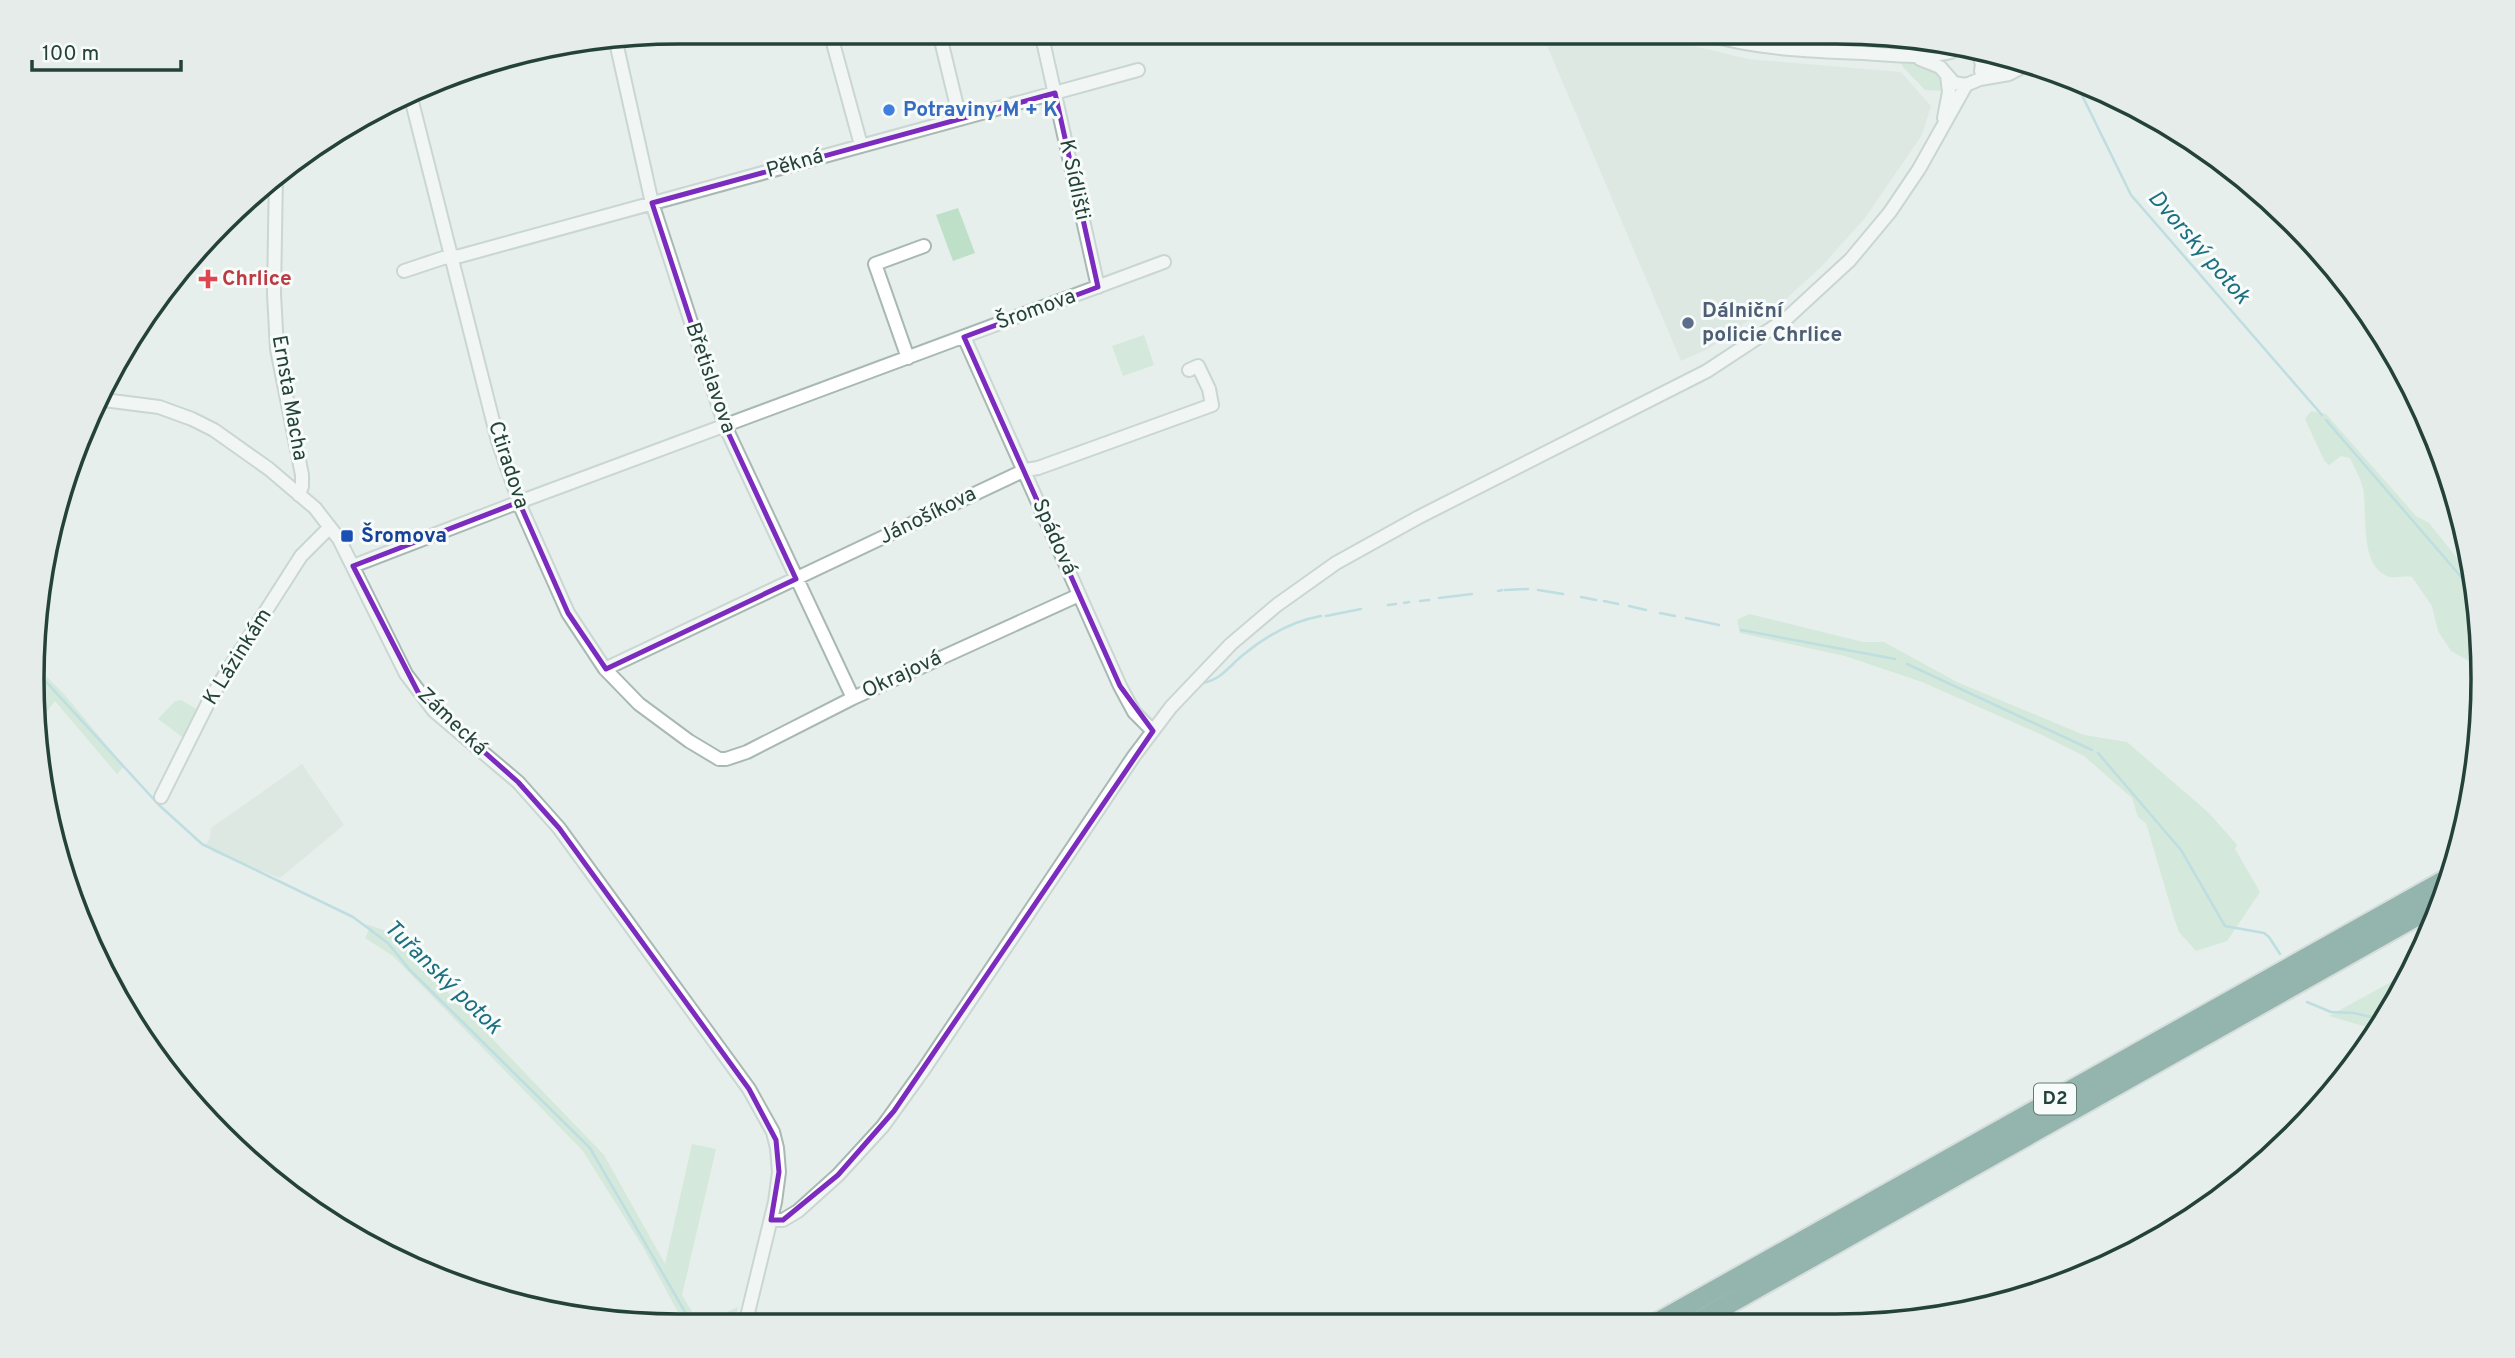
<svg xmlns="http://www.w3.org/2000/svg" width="2515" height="1358" font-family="Overpass,sans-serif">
<rect width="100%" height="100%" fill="#e6efeb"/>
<path fill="#d4dfda" d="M1555,32l103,1 27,11 63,15 153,13 30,34 -9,29 -57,83 -44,49 -35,32 -28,15 -48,34 -29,13 -136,-320 11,-5z
M302,764l42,61 -64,53 -67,-26 -7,-8 4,-6 1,-10z"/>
<path fill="#bfe0c8" d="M1901,61c22,4 39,4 43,30l-19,-1 -22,-23z
M958,208l17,45 -22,8 -17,-46z
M1144,335l10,30 -31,11 -11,-30z
M2311,411l15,3 90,102 13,7 43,54 10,59 -1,37 -6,-9 -24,-13 -13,-20 -6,-25 -20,-29c-7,-2 -15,1 -22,0 -32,-9 -22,-64 -27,-89 -3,-10 -8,-20 -13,-30l-9,-2 -12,9 -5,-5 -19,-41z
M1749,614l114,28h21l73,40 127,53 43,7 82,71 28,32 -2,4 25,43 -33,49 -31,10 -17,-19 -5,-14 -28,-95 -8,-6 -6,-19 -48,-42 -44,-22 -118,-52 -77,-26 -105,-23 -3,-13z
M38,668l25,25 61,73 -7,8 -62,-73 -21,27 -1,-6z
M181,700l17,10 -13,29 -27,-20 17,-18z
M365,924l44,14 22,28 -4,5 177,184 61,109 27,-120 24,5 -34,146 13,22 12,4 31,-14 -4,18h-77l23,-9 -37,-69 -60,-96 -190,-195 -28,-18 5,-10z
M2411,971l-14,31 -20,28 -48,-14z"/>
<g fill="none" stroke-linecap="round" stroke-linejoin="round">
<path stroke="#8ec9d4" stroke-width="2.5" d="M2076,83l55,112 191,220
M2326,420l149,173
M1505,590l23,-1
M1538,590l25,4
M1498,591l4,-1
M1581,597l15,3
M1439,598l33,-4
M1420,601l9,-1
M1604,601l14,3
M1404,603l5,-1
M1388,605l8,-1
M1629,606l17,4
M1660,613l15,3
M1326,616l35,-7
M1686,618l33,7
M1741,630l154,29
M1907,664l185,86
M38,673l121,132 43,39 151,73 35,26 21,26 181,179 102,176
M1203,683c19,-4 25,-16 40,-28 23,-19 49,-34 78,-39
M2098,753l83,97 44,76 39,7 5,4 11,17
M2307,1002l24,10 23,1 30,7
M682,1325h12"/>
<g stroke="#a8b8b2" stroke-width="16">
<path id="minor" d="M830,32l31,113
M939,32l21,87
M1041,32l57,255
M1703,33c52,16 107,18 161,20 29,2 59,6 87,-1
M616,42l36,161 73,223 128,272
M1957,48h12l10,8
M1977,49l5,15 -1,7
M1920,59l20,8 14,16 12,2
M1982,64l12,4 18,-1
M411,98l87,343 24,69 46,103 37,56 34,35 50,37 30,18h7l21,-7 106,-54 226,-103
M1944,118l5,-26 -2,-17
M276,174l-2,120 3,55 25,126v11l-3,9
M404,271l39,-13 17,-2 678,-186
M964,337l156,349 14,26 19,19
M908,358l-33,-94 49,-18
M104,400l55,7 33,12 22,11 55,39 46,39 24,31 67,135 28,37 84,71 41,46 190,261 24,43 4,16 2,24 -4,30 -30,123
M353,566l166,-64 645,-240
M605,669l420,-199 13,-2 174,-63 -3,-16 -11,-23 -9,4
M161,797l48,-96 14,-23 78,-122 29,-29
M771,1220h12l15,-9 40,-36 45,-49 41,-57 210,-313 37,-49 60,-63 46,-39 59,-42 83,-46 288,-146 79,-52 64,-59 40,-48 29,-43 47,-84 14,-6 29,-5 19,-10"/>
</g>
<g stroke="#c2cac8" stroke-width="23">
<path id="highway" d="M1658,1322l794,-446
M1697,1322l745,-420"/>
</g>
<use href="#minor" stroke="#fff" stroke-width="12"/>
<use href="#highway" stroke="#2f6f62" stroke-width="19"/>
</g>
<path d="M0 0H2515V1358H0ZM1055,93l43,194 -134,50 156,349 33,45 -259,380 -56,64 -55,45h-12l8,-48 -3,-32 -27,-51 -190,-261 -41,-46 -99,-88 -66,-128 166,-64 49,111 38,56 190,-90 -71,-153 -73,-223z" fill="#e6efeb" fill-opacity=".55" fill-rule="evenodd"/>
<path fill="none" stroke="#7b2cbf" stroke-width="5" stroke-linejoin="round" d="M1055,93l43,194 -134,50 156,349 33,45 -259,380 -56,64 -55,45h-12l8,-48 -3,-32 -27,-51 -190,-261 -41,-46 -99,-88 -66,-128 166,-64 49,111 38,56 190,-90 -71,-153 -73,-223z"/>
<circle fill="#3f7fe0" stroke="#f7fbf9" stroke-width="2.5" cx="889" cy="110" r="7"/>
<path fill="#e0444e" stroke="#f7fbf9" stroke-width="2.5" d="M204.5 268.5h7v7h7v7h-7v7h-7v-7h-7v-7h7z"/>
<circle fill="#5c6f8a" stroke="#f7fbf9" stroke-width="2.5" cx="1688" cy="323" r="7"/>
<rect fill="#1a4fb4" stroke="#f7fbf9" stroke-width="2.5" x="340" y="529" width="14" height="14" rx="3.5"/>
<g text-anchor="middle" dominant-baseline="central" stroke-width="6" stroke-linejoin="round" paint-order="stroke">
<rect fill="#f7fbf9" stroke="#637a73" stroke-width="2" x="2034" y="1083.5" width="42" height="31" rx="5"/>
<g font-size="19" font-weight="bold" fill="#24423a">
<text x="2055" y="1099">D2</text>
</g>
<g font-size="21" font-weight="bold" fill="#366cbe" stroke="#f7fbf9" text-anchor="start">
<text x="903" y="110">Potraviny M + K</text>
</g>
<g font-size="21" fill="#24423a" stroke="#f7fbf9">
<text transform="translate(795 164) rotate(-16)">Pěkná</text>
<text transform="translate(1074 180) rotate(78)">K Sídlišti</text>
<text transform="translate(1036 310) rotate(-20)">Šromova</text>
<text transform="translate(710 378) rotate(71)">Břetislavova</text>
<text transform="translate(289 398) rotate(80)">Ernsta Macha</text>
<text transform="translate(508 465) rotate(72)">Ctiradova</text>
<text transform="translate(928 516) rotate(-26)">Jánošíkova</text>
<text transform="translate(1054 537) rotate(66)">Spádová</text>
<text transform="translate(238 657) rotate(-58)">K Lázinkám</text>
<text transform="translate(902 675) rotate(-25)">Okrajová</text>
<text transform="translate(452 722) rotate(44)">Zámecká</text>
</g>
<g font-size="21" font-weight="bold" fill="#be3a42" stroke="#f7fbf9" text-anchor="start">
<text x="222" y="279">Chrlice</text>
</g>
<g font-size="21" font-weight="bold" fill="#4e5e75" stroke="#f7fbf9" text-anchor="start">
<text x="1702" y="311">Dálniční<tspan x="1702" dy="24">policie Chrlice</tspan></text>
</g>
<g font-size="21" font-weight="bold" fill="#164399" stroke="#f7fbf9" text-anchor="start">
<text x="361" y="536">Šromova</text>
</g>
<g font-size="23" font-style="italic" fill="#1c6f80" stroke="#f7fbf9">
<text transform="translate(2198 248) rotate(49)">Dvorský potok</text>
<text transform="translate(442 978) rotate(44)">Tuřanský potok</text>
</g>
</g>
<path d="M0 0H2515V1358H0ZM679 44H1836A635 635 0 0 1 2471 679V679A635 635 0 0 1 1836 1314H679A635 635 0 0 1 44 679V679A635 635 0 0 1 679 44Z" fill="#e6ecea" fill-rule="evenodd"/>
<path fill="none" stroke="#24423a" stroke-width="3.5" d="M679 44H1836A635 635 0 0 1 2471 679V679A635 635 0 0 1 1836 1314H679A635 635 0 0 1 44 679V679A635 635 0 0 1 679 44Z"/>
<path d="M32 60v10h149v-10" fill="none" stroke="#24423a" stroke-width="3.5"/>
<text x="42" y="60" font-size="21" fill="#24423a" stroke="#f7fbf9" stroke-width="5" paint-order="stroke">100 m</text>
</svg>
